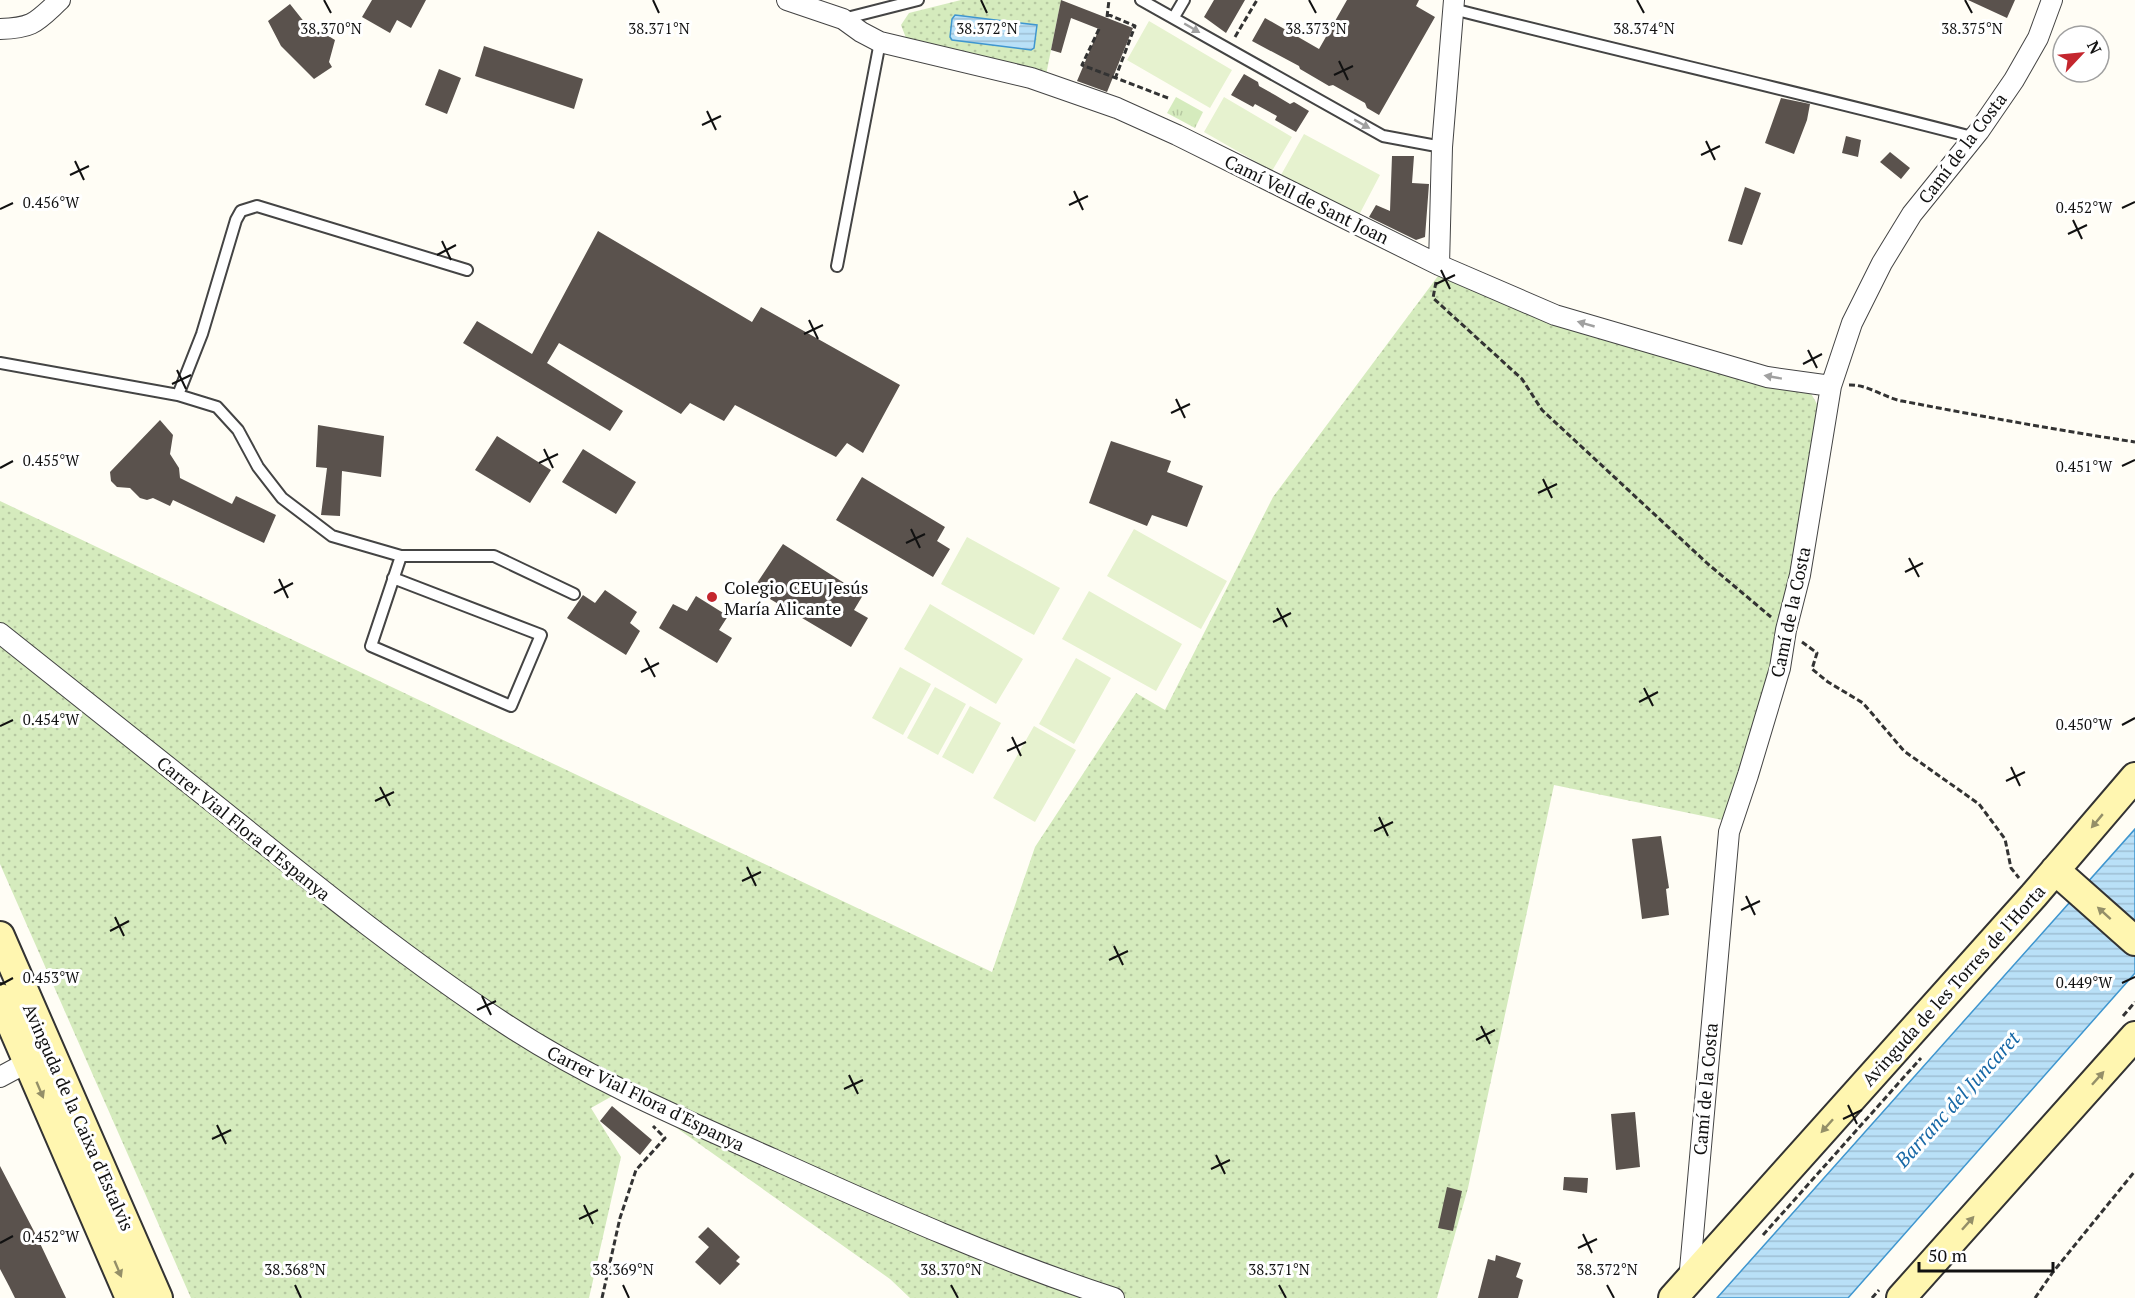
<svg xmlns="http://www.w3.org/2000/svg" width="2135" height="1298" font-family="'PT Serif',serif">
<defs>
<pattern id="grass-dots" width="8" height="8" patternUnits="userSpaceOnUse" patternTransform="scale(1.5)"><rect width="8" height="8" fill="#d5ebbd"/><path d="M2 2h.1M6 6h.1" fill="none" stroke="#b6c8a1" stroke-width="1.8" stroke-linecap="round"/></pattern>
<pattern id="park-tufts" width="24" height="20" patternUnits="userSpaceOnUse" patternTransform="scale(1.5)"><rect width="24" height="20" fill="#d5ebbd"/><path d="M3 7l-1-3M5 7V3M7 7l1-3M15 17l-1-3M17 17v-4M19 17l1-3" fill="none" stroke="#b6c8a1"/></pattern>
<pattern id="water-rules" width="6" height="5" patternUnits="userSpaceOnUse" patternTransform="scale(1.5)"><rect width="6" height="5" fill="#b9e0f7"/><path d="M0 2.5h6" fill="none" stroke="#9ebfd3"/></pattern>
</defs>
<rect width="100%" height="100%" fill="#fffdf5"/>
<path fill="url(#grass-dots)" d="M961,0h100l-15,75 -140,-37 -5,-13 8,-12z
M1441,272l368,118 12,21 -35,219 -54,192 -178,-37 -86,403 -31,110h-527l-20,-19 -267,-189 -32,18 30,49 -32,141h-398l-191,-434v-363l992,471 43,-125 101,-154 29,17 108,-213z"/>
<path fill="url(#park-tufts)" d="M1176,97l27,15 -8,16 -28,-15z"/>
<path fill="#e6f2cf" d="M1149,21l83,49 -22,38 -83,-48z
M1224,97l68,40 -20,34 -68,-39z
M1304,134l76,41 -21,40 -78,-40z
M1134,529l93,52 -26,48 -94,-53z
M967,537l93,51 -26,47 -93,-51z
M1089,591l93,53 -26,47 -94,-52z
M930,604l93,55 -27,45 -92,-55z
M1076,658l35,20 -37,66 -35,-20z
M900,667l31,17 -28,51 -31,-17z
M935,687l31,17 -28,51 -31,-17z
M970,706l31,17 -28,51 -31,-17z
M1034,726l42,24 -41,72 -42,-24z"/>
<path fill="url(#water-rules)" stroke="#3f96cf" stroke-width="1.5" d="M955,15l82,10 -3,23 -3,2 -79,-10 -2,-3 2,-18z
M2135,829v144l-287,325h-131z"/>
<path fill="#5a524d" d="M372,0h54l-15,28 -14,-8 -7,13 -28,-16z
M1061,0l72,28 -26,64 -30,-11 22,-52 -28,-11 -10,35 -10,-3z
M1214,0h31l-19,33 -22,-16z
M1347,0h72l-3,6 19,11 -56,98 -12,-7 -2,-5 -32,-18 -4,1 -29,-17 -1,-3 -47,-25 13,-23 54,31z
M1968,0h47l-8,18z
M290,4l23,29 4,-4 18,11 -6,22 3,5 -18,12 -33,-33 -13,-25z
M484,46l99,33 -9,30 -99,-33z
M439,69l22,9 -14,36 -22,-9z
M1244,74l14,8 1,4 16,9 15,9 4,-2 15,9 -13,21 -21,-12 2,-4 -22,-12 -2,3 -22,-12z
M1781,98l29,6 -3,16 -13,34 -29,-11z
M1846,136l15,4 -3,17 -16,-4z
M1890,152l20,16 -9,11 -21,-17z
M1392,156h22l-2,27 17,1 -4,53 -9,3 -47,-23 7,-12 14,6z
M1745,187l16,6 -19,52 -14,-4z
M598,231l154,91 9,-15 139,78 -37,68 -16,-10 -11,14 -101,-52 -11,16 -34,-18 -9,11 -122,-71 -12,20 76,48 -13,20 -147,-88 14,-22 55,33z
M160,420l13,15 -3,19 9,14 1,10 52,26 4,-8 40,19 -12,28 -91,-43 -3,6 -17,-8 -6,2 -7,-2 -10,-10 -13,-1 -6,-6 -1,-9z
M318,425l66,11 -3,41 -39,-6 -2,45 -19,-1 6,-47 -11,-1z
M497,436l54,34 -21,33 -55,-33z
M1111,441l60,20 -4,11 36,14 -16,41 -35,-12 -5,11 -58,-23z
M583,449l53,33 -20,32 -54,-32z
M862,477l83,50 -8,14 13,8 -17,28 -97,-57z
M783,544l80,51 -9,15 14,8 -17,29 -98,-58z
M605,590l32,22 -7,11 10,8 -14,24 -59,-37 16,-23 12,8z
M696,596l32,20 -9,14 13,8 -15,25 -58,-35 14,-24 14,7z
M1661,836l8,52 -3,1 3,26 -27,4 -10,-80z
M612,1106l40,34 -12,15 -40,-34z
M1635,1112l5,55 -24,3 -5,-56z
M0,1166l37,71 29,61h-51l-6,-12 -9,-17z
M1564,1177l24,1 -1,15 -24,-3z
M1447,1187l15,4 -9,40 -15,-3z
M708,1227l32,30 -4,4 4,3 -20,21 -25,-23 14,-15 -11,-10z
M1496,1255l25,8 -5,14 7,3 -5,18h-40l10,-39 7,2z"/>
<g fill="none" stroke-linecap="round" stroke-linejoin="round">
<g stroke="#444" stroke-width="14">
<path id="lane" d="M1141,0l242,136 59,11
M1453,9c173,44 346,83 519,128
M1174,17l10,-17
M843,19l75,-19
M837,266l43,-224
M0,363l178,32 39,12 21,23 20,37 24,31 50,38 69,20h93l80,38
M178,395l24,-61 34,-114 5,-9 16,-5 210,64
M393,578l148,57 -30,71 -140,-60 30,-90"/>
</g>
<g stroke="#444" stroke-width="22">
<path id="street" d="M787,0l56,19 18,13 19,10 151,36 86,30 60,27 262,130 116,50 212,62 64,9
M0,29c34,-1 36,-7 60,-29
M1439,265l3,-118 12,-147
M0,633c74,59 148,117 221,176 92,74 184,149 283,214 85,56 177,95 269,136 113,51 224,101 341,139
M0,1077l28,-15
M1689,1281l40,-449 19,-57 32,-107 6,-38 14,-55 31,-189 21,-63 30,-60 30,-49 67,-83 35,-51 24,-42 14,-38"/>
</g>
<g stroke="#333" stroke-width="32">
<path id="secondary" d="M2055,870l80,71
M0,936l158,362
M0,998l130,300
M1673,1298l361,-403 101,-118
M1901,1298l234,-262"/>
</g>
<path stroke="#333" stroke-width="3" stroke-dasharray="6 3" stroke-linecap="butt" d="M1107,14l28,12 -20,53
M1107,17l2,-17
M1099,29l-17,36 86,33
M1235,37l22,-37
M1436,282l-3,16 89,81 20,31 166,154 63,53
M1849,385c18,-1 36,13 53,16 78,15 155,29 233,41
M1802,642l15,11 -5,16 16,13 35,21 41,48 75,53 26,35 6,29 8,10
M2123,1016l12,-14
M1763,1235l158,-177
M602,1298l18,-80 16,-48 29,-32 -12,-12
M1872,1298l7,-8
M2035,1298l18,-26 82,-101"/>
<use href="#lane" stroke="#fff" stroke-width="10"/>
<use href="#street" stroke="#fff" stroke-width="20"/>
<use href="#secondary" stroke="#fff6b0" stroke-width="28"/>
</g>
<defs><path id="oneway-solid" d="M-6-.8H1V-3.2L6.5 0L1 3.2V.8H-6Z" transform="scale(1.5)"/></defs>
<g fill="#a0a0a0">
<use href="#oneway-solid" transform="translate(1192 28) rotate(30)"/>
<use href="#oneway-solid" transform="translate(1362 124) rotate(29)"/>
<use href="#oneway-solid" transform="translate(1586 324) rotate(-164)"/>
<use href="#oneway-solid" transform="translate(1773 377) rotate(-170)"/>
</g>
<g fill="#948f68">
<use href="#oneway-solid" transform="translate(2097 821) rotate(130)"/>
<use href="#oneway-solid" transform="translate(2104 913) rotate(-138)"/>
<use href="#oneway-solid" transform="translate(2098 1078) rotate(-48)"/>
<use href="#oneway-solid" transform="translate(40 1090) rotate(67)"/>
<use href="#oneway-solid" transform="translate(1827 1126) rotate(132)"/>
<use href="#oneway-solid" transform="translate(1968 1223) rotate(-48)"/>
<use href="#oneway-solid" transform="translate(118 1269) rotate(67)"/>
</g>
<path fill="none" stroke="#111" stroke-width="2" d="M324,0l7,13M653,0l6,13M981,0l6,13M1309,0l7,13M1637,0l7,13M1965,0l7,13M1339,61l9,19M1334,75l19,-9M707,111l9,19M702,125l19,-9M1706,141l9,19M1701,155l19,-9M75,161l9,19M70,175l19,-9M1074,191l9,19M1069,205l19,-9M2122,208l13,-6M0,209l13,-6M2073,220l9,19M2068,234l19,-9M442,241l9,19M437,255l19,-10M1441,270l9,19M1436,284l19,-9M809,320l9,19M804,334l19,-9M1808,350l9,18M1803,364l19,-10M177,370l9,19M172,384l19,-9M1176,399l9,19M1171,413l19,-9M544,449l9,19M539,463l19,-9M2122,466l13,-6M0,468l13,-7M1543,479l9,19M1538,493l19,-9M911,529l9,19M906,543l19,-9M1909,558l10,19M1905,572l18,-9M279,579l9,19M274,593l19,-10M1277,608l10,19M1273,622l18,-9M645,658l10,19M641,672l18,-9M1644,688l9,18M1639,702l19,-10M2122,725l13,-7M0,726l13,-6M1012,737l9,19M1007,751l19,-9M2011,767l9,19M2006,781l19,-9M380,787l10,19M375,801l19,-9M1379,817l9,19M1374,831l19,-9M747,867l9,19M742,881l19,-9M1746,896l9,19M1741,910l19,-9M115,917l9,19M110,931l19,-10M1114,946l9,19M1109,960l19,-9M2122,983l13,-6M0,985l13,-7M482,996l9,19M477,1010l19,-9M1481,1026l9,18M1476,1040l19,-10M849,1075l9,19M844,1089l19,-9M1848,1105l9,19M1843,1119l19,-9M217,1125l9,19M212,1139l19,-9M1216,1155l9,19M1211,1169l19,-9M584,1205l9,19M579,1219l19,-9M1583,1234l9,19M0,1243l13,-7M1578,1248l19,-9M295,1285l6,13M623,1285l6,13M951,1285l7,13M1279,1285l7,13M1607,1285l7,13"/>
<circle fill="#c4262e" stroke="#fff" stroke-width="2" cx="712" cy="597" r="6"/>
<g text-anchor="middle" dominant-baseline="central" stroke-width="6" stroke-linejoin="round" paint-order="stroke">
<g font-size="18" fill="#111" stroke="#fff">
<text transform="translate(1962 148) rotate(-53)">Camí de la Costa</text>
<text transform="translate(1307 199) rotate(26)">Camí Vell de Sant Joan</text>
<text transform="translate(1790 612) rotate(-78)">Camí de la Costa</text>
<text transform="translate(244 828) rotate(39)">Carrer Vial Flora d'Espanya</text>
<text transform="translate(1953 985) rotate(-48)">Avinguda de les Torres de l'Horta</text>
<text transform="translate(1705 1089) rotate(-85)">Camí de la Costa</text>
<text transform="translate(646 1098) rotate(26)">Carrer Vial Flora d'Espanya</text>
<text transform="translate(79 1117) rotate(66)">Avinguda de la Caixa d'Estalvis</text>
</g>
<g font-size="18" fill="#111" stroke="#fff" text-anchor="start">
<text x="724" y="587">Colegio CEU Jesús<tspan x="724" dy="21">María Alicante</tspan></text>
</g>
<g font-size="20" font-style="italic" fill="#1768a6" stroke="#fff">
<text transform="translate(1957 1099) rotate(-48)">Barranc del Juncaret</text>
</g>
</g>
<g font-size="15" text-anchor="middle" fill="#111" stroke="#fff" stroke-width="6" stroke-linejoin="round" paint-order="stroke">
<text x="1972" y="34">38.375°N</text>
<text x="331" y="34">38.370°N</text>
<text x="659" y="34">38.371°N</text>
<text x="987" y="34">38.372°N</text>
<text x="1316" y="34">38.373°N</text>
<text x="1644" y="34">38.374°N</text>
<text x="51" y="208">0.456°W</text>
<text x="2084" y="213">0.452°W</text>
<text x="51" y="466">0.455°W</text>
<text x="2084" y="472">0.451°W</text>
<text x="51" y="725">0.454°W</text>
<text x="2084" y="730">0.450°W</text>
<text x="51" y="983">0.453°W</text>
<text x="2084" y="988">0.449°W</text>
<text x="51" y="1242">0.452°W</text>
<text x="295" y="1275">38.368°N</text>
<text x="623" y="1275">38.369°N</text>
<text x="951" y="1275">38.370°N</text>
<text x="1279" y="1275">38.371°N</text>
<text x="1607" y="1275">38.372°N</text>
</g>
<g transform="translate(2081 54) rotate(64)"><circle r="28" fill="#ffffff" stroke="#a0a0a0" stroke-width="1.5"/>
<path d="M0-4.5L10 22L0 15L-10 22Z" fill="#c4262e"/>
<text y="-9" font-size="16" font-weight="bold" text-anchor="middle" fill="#111111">N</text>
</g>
<path d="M1919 1262v9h134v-9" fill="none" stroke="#111111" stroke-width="3"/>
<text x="1928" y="1262" font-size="18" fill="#111111" stroke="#ffffff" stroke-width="4.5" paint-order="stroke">50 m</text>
</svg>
